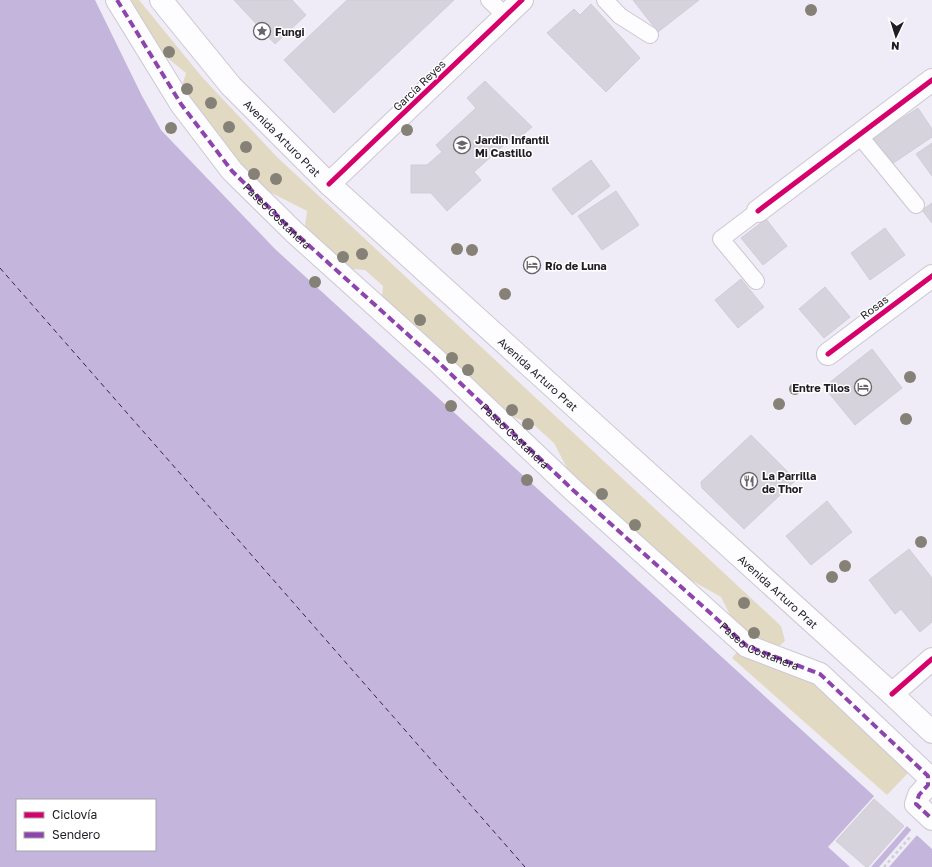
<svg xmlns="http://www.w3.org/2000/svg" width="932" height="867" font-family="'Golos Text',sans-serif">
<rect width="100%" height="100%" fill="#f0ecf7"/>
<path fill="#e2d9c3" d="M132,0h7l63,77 75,80 504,469 4,15 -8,7 -15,-1 -29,-26 -12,-24 -39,-22 -113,-103 -15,-29 -20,-18 -26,-10 -126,-118 1,-11 -18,-16 -14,-1 -46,-43 2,-15 -45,-23 -33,-36 -36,-48 -11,-18 4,-13 -21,-17 -33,-52z
M737,652l71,25 101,95 -22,23 -155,-137z"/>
<path fill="#c3b5dc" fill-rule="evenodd" d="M0,0h95l47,96 19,34 114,119 657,600v18h-932zM17,800h138v50h-138z"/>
<path fill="#f0ecf7" d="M875,795l33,30 -37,42h-21l-22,-20z
M912,829l6,5 -29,33h-10z"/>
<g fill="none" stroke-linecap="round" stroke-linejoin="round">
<path stroke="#391d5a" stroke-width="1" stroke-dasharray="5 4" stroke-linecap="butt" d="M0,268l525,599"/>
</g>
<path fill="#d6d3dc" stroke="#d0cdd6" d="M234,0h58l14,15 -31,29z
M347,0h107l-120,113 -50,-53z
M633,0h66l-41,32z
M591,4l49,54 -34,34 -59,-59 27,-24 6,6z
M485,81l47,46 -14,12 -3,-4 -41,37 7,8 -34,31 -16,-18h-20v-28h16l15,-13 -6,-7 40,-37 -9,-10z
M918,108l14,21v8l-43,29 -18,-27z
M932,143v33l-16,-22z
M591,160l19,26 -38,29 -20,-26z
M616,191l23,34 -37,25 -24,-34z
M932,203v20l-10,-13z
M766,219l21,27 -24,19 -22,-27z
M885,228l20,27 -35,25 -19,-27z
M741,279l23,28 -26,21 -23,-28z
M825,287l25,30 -26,21 -25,-29z
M872,349l30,39 -47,37 -31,-38z
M751,435l45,45 -52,49 -42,-41 -1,-6z
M827,501l25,31 -41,33 -25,-29z
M909,549l23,29v44l-12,10 -19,-23 -6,5 -26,-34z
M874,799l30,27 -36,41h-2l-30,-26z"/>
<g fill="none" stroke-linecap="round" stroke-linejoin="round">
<g stroke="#cbc8d2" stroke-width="18">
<path id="service" d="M489,0l17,16
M605,0l15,16 30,19
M858,134l58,71
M756,281l-35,-42 37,-28"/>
</g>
<g stroke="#cbc8d2" stroke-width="24">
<g id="pedestrian">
<path id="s1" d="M117,0l64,104 51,67 62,61 141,127 138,131 174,156 73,28 108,102v9l-9,10 -3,9 16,15"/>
</g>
</g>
<g stroke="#cbc8d2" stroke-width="24">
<path id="minor" d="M329,184l193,-184
M758,211l174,-131
M828,354l104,-78
M892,694l40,-35"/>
</g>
<g stroke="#cbc8d2" stroke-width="24">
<g id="secondary">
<path id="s2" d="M161,0l70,86 98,98 563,510 40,38"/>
</g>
</g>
<path stroke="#cfced1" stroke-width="2.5" stroke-dasharray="3 3" stroke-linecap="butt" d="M884,867l27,-31"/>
<use href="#service" stroke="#fdfcfe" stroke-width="16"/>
<use href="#pedestrian" stroke="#fdfcfe" stroke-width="22"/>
<use href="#minor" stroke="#fdfcfe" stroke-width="22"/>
<use href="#secondary" stroke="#fdfcfe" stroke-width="22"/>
<path stroke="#8e44ad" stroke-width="4" stroke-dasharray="8 4" stroke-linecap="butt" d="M117,0l64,104 51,67 62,61 141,127 138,131 174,156 73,28 108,102v9l-9,10 -3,9 16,15"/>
<g stroke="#fff" stroke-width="8">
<path id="cycleway" d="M329,184l193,-184
M758,211l174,-131
M828,354l104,-78
M892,694l40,-35"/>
</g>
<use href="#cycleway" stroke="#d6006c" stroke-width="5"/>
</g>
<g fill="#868177">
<circle cx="811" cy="10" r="6"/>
<circle cx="169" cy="52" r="6"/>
<circle cx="187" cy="89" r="6"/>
<circle cx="211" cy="103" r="6"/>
<circle cx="229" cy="127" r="6"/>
<circle cx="171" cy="128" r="6"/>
<circle cx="407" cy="130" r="6"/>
<circle cx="246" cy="147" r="6"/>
<circle cx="254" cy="174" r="6"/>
<circle cx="276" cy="179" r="6"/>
<circle cx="457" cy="249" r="6"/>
<circle cx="472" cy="250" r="6"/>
<circle cx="362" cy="254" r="6"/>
<circle cx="343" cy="257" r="6"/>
<circle cx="315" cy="282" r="6"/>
<circle cx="505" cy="294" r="6"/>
<circle cx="420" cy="320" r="6"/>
<circle cx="452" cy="358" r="6"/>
<circle cx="468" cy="370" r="6"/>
<circle cx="910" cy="377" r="6"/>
<circle cx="795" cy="389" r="6"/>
<circle cx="779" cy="404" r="6"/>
<circle cx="451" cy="406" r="6"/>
<circle cx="512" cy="410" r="6"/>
<circle cx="906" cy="419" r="6"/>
<circle cx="528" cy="424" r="6"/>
<circle cx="527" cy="480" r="6"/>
<circle cx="602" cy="494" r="6"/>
<circle cx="635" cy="525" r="6"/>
<circle cx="921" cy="542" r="6"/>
<circle cx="845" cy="566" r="6"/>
<circle cx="832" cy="577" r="6"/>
<circle cx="744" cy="603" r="6"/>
<circle cx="754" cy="633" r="6"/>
</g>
<defs>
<g id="sight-ring" transform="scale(0.9)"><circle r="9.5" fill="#fff" stroke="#69656e" stroke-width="1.5"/><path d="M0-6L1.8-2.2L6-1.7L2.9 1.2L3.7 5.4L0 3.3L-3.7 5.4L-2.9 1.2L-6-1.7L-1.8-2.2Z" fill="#69656e"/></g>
<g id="school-ring" transform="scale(0.9)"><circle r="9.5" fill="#fff" stroke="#69656e" stroke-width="1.5"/><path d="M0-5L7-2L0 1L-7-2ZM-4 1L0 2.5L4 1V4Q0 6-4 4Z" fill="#69656e"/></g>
<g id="hotel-ring" transform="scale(0.9)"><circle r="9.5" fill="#fff" stroke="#69656e" stroke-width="1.5"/><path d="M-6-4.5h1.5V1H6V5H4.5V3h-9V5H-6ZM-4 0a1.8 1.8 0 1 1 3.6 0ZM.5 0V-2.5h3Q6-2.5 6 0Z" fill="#69656e"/></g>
<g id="restaurant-ring" transform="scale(0.9)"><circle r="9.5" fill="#fff" stroke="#69656e" stroke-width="1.5"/><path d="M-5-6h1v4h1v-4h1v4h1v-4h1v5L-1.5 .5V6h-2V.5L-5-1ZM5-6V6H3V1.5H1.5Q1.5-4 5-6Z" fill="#69656e"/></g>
</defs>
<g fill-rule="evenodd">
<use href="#sight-ring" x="262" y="31"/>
<use href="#school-ring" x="462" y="145"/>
<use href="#hotel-ring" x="532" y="265"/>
<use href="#hotel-ring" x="863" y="387"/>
<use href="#restaurant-ring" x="749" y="481"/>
</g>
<g text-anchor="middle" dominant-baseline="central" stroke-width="3" stroke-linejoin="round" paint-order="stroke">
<g font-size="11" font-weight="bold" fill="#201d25" stroke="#fff" text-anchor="start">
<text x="275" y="31">Fungi</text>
<text x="475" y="139">Jardin Infantil<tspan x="475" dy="13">Mi Castillo</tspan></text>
<text x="545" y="265">Río de Luna</text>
<text x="850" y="387" text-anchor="end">Entre Tilos</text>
<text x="762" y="475">La Parrilla<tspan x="762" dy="13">de Thor</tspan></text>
</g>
<g font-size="11" fill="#201d25" stroke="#fff">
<text transform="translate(419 85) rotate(-44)">García Reyes</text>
<text stroke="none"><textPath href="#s2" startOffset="184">Avenida Arturo Prat</textPath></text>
<text stroke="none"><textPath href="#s1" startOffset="270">Paseo Costanera</textPath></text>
<text transform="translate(874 307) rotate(-37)">Rosas</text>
<text stroke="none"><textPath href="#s2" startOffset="532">Avenida Arturo Prat</textPath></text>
<text stroke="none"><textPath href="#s1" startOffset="594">Paseo Costanera</textPath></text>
<text stroke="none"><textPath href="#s2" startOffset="856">Avenida Arturo Prat</textPath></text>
<text stroke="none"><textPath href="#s1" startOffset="918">Paseo Costanera</textPath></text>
</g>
</g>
<rect x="16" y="799" width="140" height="52" fill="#ffffff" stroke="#a6a5a8"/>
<rect x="24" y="812" width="20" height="6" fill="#d6006c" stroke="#a6a5a8"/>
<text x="52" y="819" font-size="12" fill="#201d25">Ciclovía</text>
<rect x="24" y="832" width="20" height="6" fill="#8e44ad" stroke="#a6a5a8"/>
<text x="52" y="839" font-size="12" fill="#201d25">Sendero</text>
<g transform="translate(896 36) rotate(184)" stroke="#ffffff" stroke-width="3" paint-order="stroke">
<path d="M0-3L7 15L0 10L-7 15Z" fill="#201d25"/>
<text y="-6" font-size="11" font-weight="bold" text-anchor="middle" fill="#201d25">N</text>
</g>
</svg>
